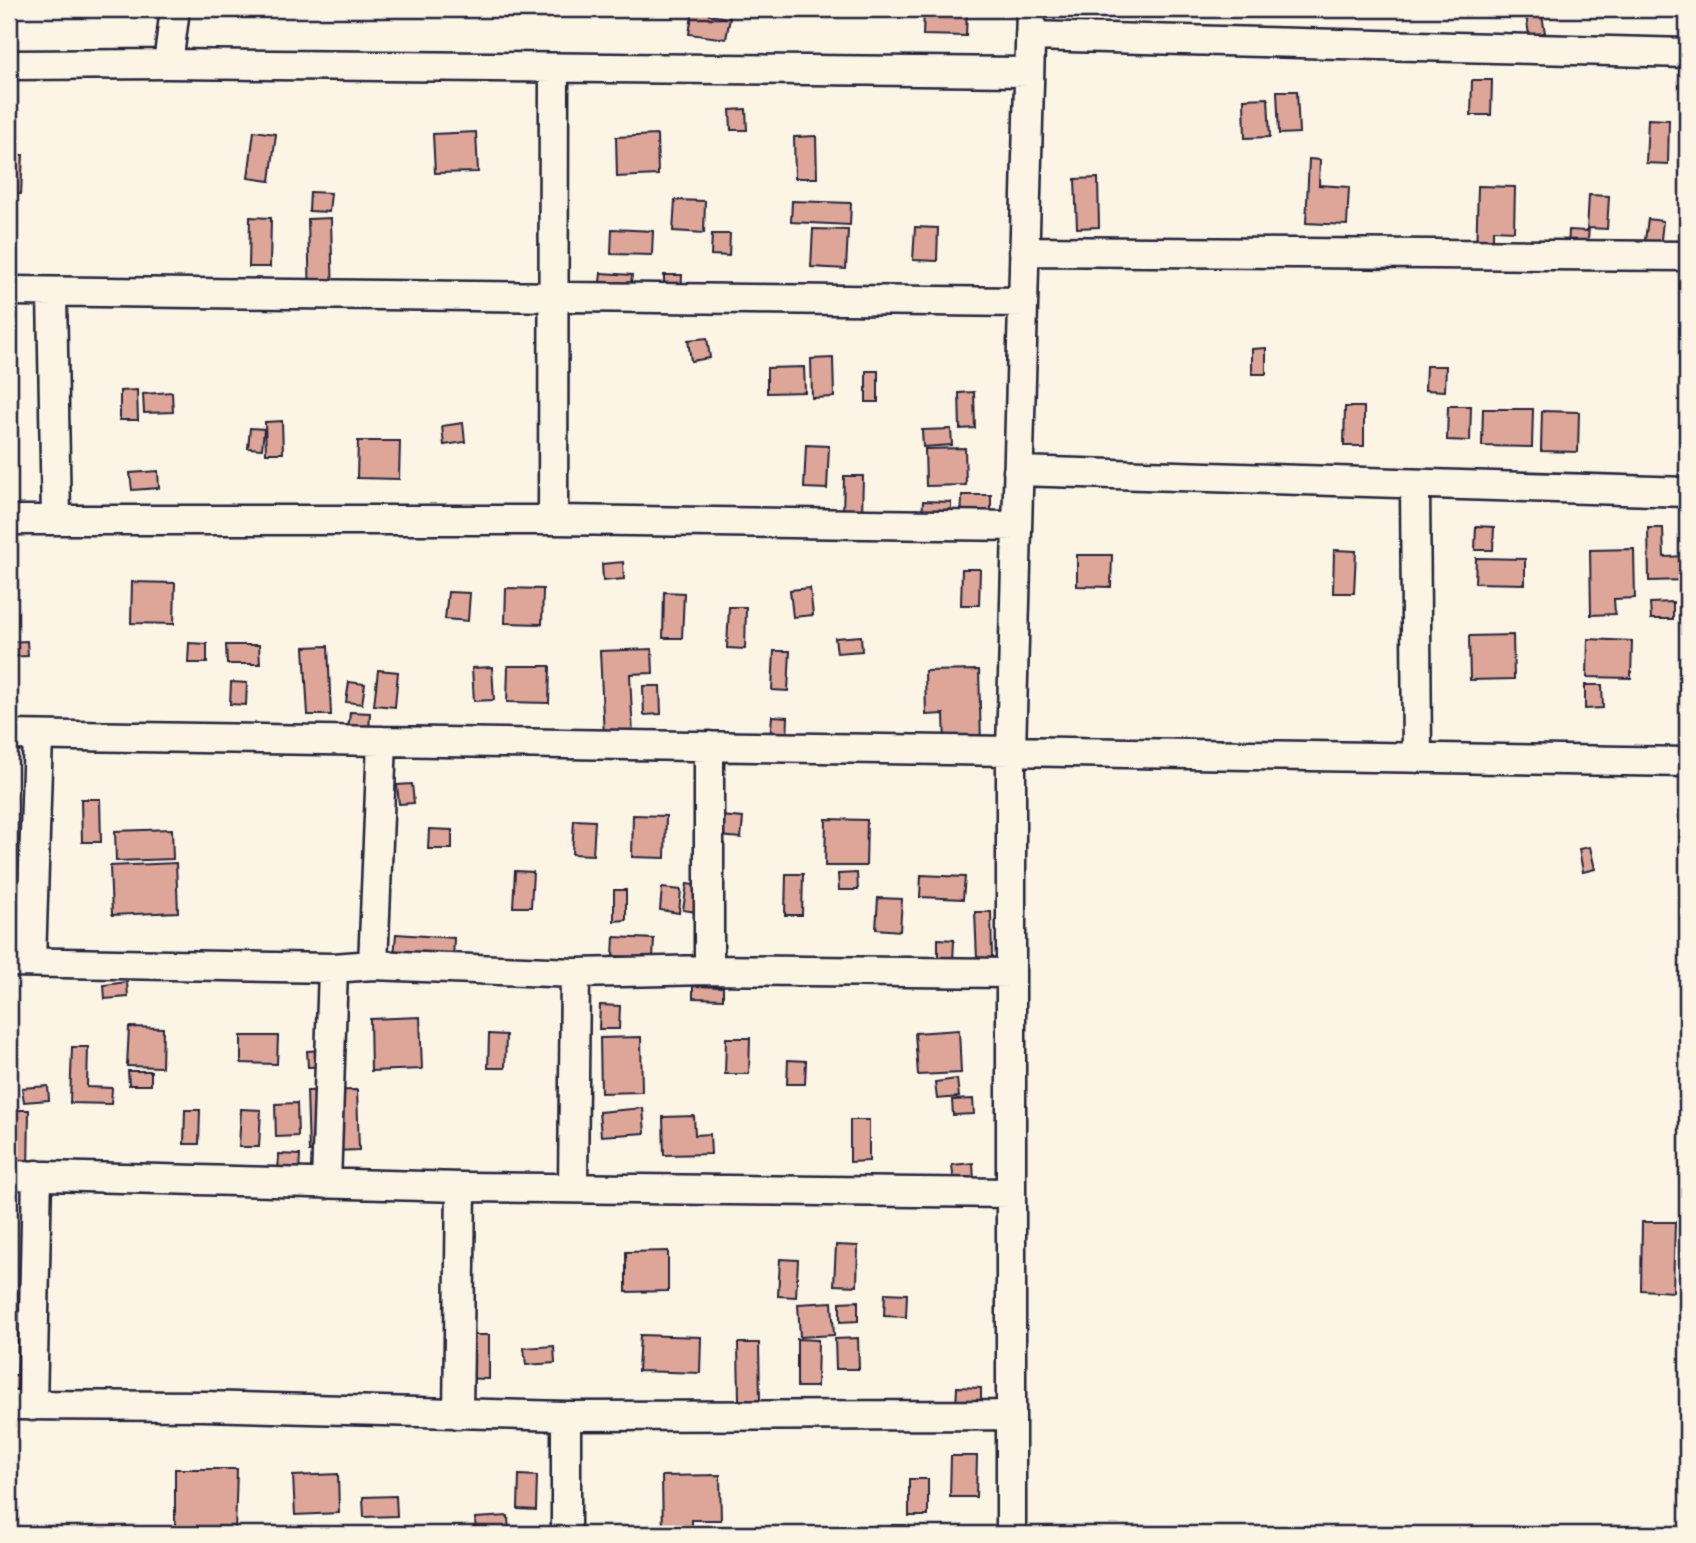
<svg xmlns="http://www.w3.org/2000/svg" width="1696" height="1543" font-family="Itim,sans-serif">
<rect width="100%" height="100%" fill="#fcf5e5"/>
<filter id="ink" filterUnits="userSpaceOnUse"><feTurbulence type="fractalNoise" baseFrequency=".0143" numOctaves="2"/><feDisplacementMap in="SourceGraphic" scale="14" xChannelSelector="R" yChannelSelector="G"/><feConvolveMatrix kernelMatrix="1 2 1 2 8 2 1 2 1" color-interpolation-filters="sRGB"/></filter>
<g filter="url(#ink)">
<path fill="#dea698" stroke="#22223b" stroke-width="2" d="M693,9h17l-1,6 21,3 -4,21 -37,-5z
M924,9h43l-1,27 -43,-1z
M1078,9h17v16l-18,-1z
M1487,9h19v6l-19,1z
M1525,9h16l4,24 -16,2z
M1472,80h20l-1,35h-20z
M1277,91h20l2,42 -20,1z
M1268,98l2,39 -25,1 -1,-39z
M746,109l1,21h-16l-1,-20z
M1648,119l21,1 -1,44 -22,-1z
M254,131l22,3 -6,47 -22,-3z
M476,132l2,40 -43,1 -2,-39z
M657,135l1,40 -41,2 -1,-40z
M816,136l1,42h-22l-1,-41z
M9,155h14l-2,39 -12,-1z
M1309,159l11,1 -1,25 30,2 -2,38 -41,-2z
M1098,178l1,49 -22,1 -2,-49z
M1478,186l37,1 -1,44 -21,-1v25h-17z
M310,192l21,1 -2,19 -20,-1z
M1589,195l20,1 -2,33 -18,-1 -2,23 -19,-1 1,-20 18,1z
M675,200l30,1 -1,32 -31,-2z
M792,201l59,2 -1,22 -59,-3z
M9,207h8l-1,20 -7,-1z
M250,217l21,1 -1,49h-21z
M331,218l2,83 -23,1 -2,-83z
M1648,219l15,2 -3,28 -16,-2z
M915,227l23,1 -1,33 -24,-1z
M612,229l41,2 -1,24 -41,-1z
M813,229l35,1 -2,39 -35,-2z
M712,234h18l-1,22 -18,-1z
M601,273l31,2 -2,19 -31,-3z
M664,275h18l-1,21 -17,-1z
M707,338l3,20 -19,3 -3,-21z
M1266,348v26h-14v-25z
M833,358l1,39 -22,1 -1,-39z
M1426,366h20l-1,25 -20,-1z
M804,367l1,25 -38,1v-25z
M866,371h12v31h-12z
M137,390l1,30h-18v-29z
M172,392l1,20 -29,1 -1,-19z
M974,392l1,36 -15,1 -1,-36z
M1448,406h23l-1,35 -23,-1z
M1345,407h19v39h-20z
M1483,409h50l-1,38 -50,-1z
M1542,411l37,1 -1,40 -37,-1z
M282,421l1,32h-17l-1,-31z
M463,423l2,19 -21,3 -2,-19z
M250,428l14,1 -2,20 -14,-1z
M951,429l1,16 -29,2 -1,-17z
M358,441h42l-1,38 -42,-1z
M806,445l23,1 -2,43 -23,-1z
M965,448l1,37 -40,1 -1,-37z
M158,471l1,17 -27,2 -2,-17z
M844,476h19l-1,40h-19z
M962,495h29v29h-30z
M923,501l28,1v20l-29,-1z
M1476,526l18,1 -1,23h-18z
M1648,528h15l1,29 23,-1v24l-38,1z
M1634,549l1,49 -21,1 1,15 -24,1 -1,-65z
M1334,550l22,1 -2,42h-21z
M1077,555h35l-1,32 -34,-1z
M1476,558l49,1v25l-50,-1z
M623,562l1,17 -21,2 -1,-17z
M962,569h18l-1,36h-18z
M132,582l43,1 -1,41 -43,-1z
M506,588l37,1 -1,35 -37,-1z
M810,588l3,27 -20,2 -3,-27z
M448,592l22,1 -2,28 -23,-2z
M664,592l20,1 -2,45h-19z
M1673,602v17h-22l-1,-16z
M729,607h17l-1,42 -18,-1z
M1513,635l1,44 -44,1 -1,-44z
M861,636l1,15 -25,2 -2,-15z
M1588,639l44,2 -1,37 -44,-1z
M27,641l1,15 -19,1v-15z
M189,643l18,1v19h-19z
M226,645h33l1,19h-33z
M328,646l3,69h-23l-4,-68z
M652,649l1,24 -23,1 3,62 -29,1 -4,-86z
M774,651h16l-2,40 -16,-1z
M508,666h42l-1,37 -42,-1z
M492,667l2,33 -20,1 -2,-33z
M378,670l20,2 -3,35 -21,-2z
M979,670l2,74 -36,1 -1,-31 -18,1 -1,-44z
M231,682l16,1 -1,22 -16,-1z
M349,682l16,2 -3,20 -16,-2z
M1585,685h17l1,23 -18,1z
M643,686h17l1,28 -17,1z
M350,712l20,1 -1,19 -21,-1z
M772,716l16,1 -1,23 -17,-1z
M412,784l2,19 -15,1 -2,-19z
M81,799h19l1,43h-19z
M633,815l33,1 -1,42 -33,-1z
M720,816l23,2 -2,20 -22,-2z
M826,819l41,1 -1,46h-41z
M574,820l21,1 -2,34 -21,-1z
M172,829l1,30 -57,2 -1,-30z
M429,829l23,1v19h-24z
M1590,847l5,22 -12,3 -4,-23z
M176,863l2,49 -66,3 -2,-49z
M515,871l18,1 -2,35h-18z
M857,873l1,17h-19l-1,-16z
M786,874h17l-1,41h-17z
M921,875l44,2 -2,22 -43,-2z
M687,884l20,3 -4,26 -20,-3z
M662,888l19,2 -2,23 -19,-3z
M614,890h12v30l-12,1z
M878,898l24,1 -2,32 -24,-2z
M975,912h16l1,46 -15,1z
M396,934l58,4 -1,22 -59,-4z
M614,937l40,2 -1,19 -40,-2z
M938,939l16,1 -1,23h-15z
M127,982l1,15 -23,2 -1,-14z
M693,986l30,1v12l-30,-1z
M600,1005l20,1 -1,23h-20z
M420,1017l2,52 -51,2 -1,-52z
M129,1027l34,1 -1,39 -35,-1z
M959,1030l2,43 -43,2 -3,-42z
M489,1034l17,1 -1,33h-17z
M241,1036h37l-1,28 -36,-1z
M641,1037l1,55 -41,1 -1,-55z
M726,1038h24l-1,36h-24z
M72,1047h16l-1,40 25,1 -1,16 -41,-1z
M340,1049l1,17 -33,1 -1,-16z
M788,1060l18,1 -1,23h-18z
M128,1071h23v14h-22z
M957,1079l2,18 -22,2 -2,-17z
M48,1086l1,14 -25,2 -2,-14z
M357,1090l2,60 -50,2 -2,-61z
M973,1099l1,15 -21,1 -1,-15z
M297,1103l1,33 -22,1 -1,-33z
M643,1108l2,25 -44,3 -2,-24z
M241,1109l20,1 -2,37h-20z
M12,1110h17l-1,63 -18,-1z
M185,1110h15l-1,34h-15z
M694,1116l1,19 15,-1 1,20 -47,1 -1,-38z
M850,1120h19v41l-19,1z
M279,1154l21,1 -1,19 -21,-2z
M973,1163l1,19 -20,2 -2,-19z
M1642,1222h33l-2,70 -32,-2z
M836,1245l22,1 -1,40 -23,-1z
M668,1251v40l-42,1v-40z
M780,1259l18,1 -2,37 -18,-1z
M885,1293l22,1 -1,23 -22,-1z
M858,1301v20l-18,1v-20z
M832,1302l2,33 -34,2 -2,-33z
M452,1335h37v44l-38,-1z
M640,1335l61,2 -1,36 -62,-2z
M858,1338l1,31h-23l-1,-30z
M797,1339l21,1 -1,47h-20z
M738,1343h21l1,57h-21z
M554,1346l1,17 -29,2 -2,-17z
M9,1375h20l-1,28h-19z
M957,1387l24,1v20h-25z
M951,1456h26l-1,41h-26z
M175,1469h62l-2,62 -60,-1z
M338,1474l1,39 -44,2 -2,-39z
M519,1475l18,1 -1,34 -18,-1z
M720,1475l1,45h-29v14h-29l-1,-58z
M909,1479h19v37h-19z
M396,1496l1,20 -33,1 -1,-20z
M508,1516l1,18h-33l-1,-16z
M892,1525h14l1,9h-14z"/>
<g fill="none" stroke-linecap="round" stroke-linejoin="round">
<g stroke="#22223b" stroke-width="33">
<path id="street" d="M1030,36l657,17
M168,64l7,-55
M9,65l159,-1 861,8
M1024,251l663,5
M9,291l1014,11
M52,293l4,226
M1018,471l669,21
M1415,484l2,274
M9,520h544l464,6
M553,520l1,-452
M9,735l1678,27
M709,746v224
M9,962l324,6 40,-3 202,8 134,-3 302,3
M31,962l7,-226
M373,965l9,-224
M9,1175l452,12 550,6
M326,1184l7,-216
M573,1188l2,-215
M9,1405l195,1 362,10 445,-1
M32,1406l5,-231
M458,1414l3,-227
M566,1534v-118
M1011,1534v-783l20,-742"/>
</g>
<use href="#street" stroke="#fcf5e5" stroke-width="28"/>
</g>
</g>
<rect width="1696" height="1543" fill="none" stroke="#fcf5e5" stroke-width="35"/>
<rect x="18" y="18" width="1661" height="1508" fill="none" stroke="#22223b" stroke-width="2.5" filter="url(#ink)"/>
</svg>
